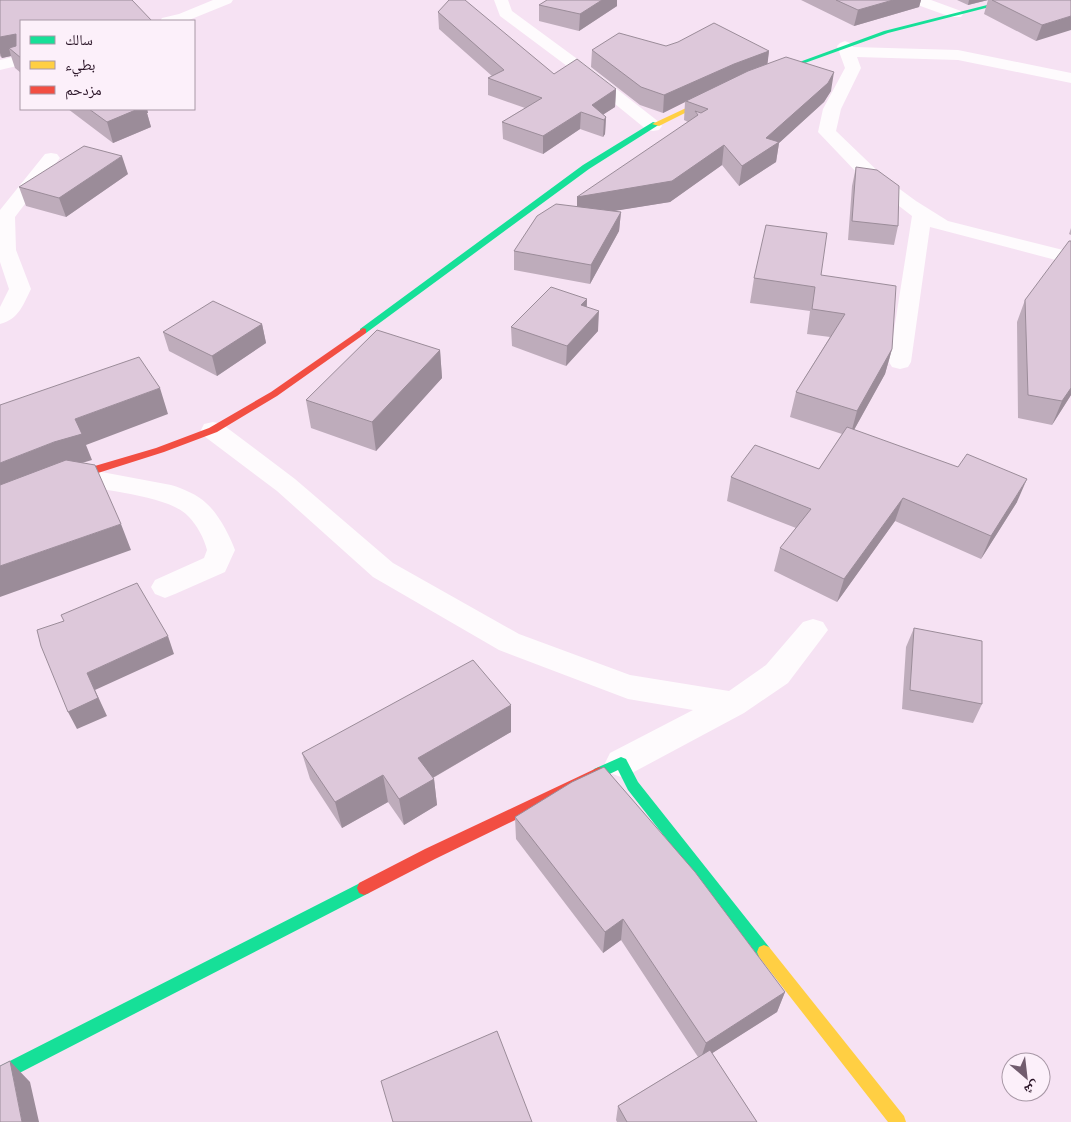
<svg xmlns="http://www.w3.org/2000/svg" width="1071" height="1122" font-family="'Source Sans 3','Noto Naskh Arabic',sans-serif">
<rect width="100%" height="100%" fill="#f6e2f3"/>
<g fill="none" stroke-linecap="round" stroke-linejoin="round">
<path fill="#fefbfd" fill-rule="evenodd" d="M213,0h20l-2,3 -42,17 -29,1 2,-3 17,-4z
M494,0h14l4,11 83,61 64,50 3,4 -3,4 -6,1 -6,-1 -64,-52 -83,-62z
M910,0h21l30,11 2,3 -2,3h-10l-39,-14z
M845,41l5,2 3,4 105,3 113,23v10l-113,-23 -101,-3 4,11 -20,41 -5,22 50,48 30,22 32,20 123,31v12l-141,-37 -19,135 -3,5 -8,2 -8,-2 -3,-5 23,-146 -53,-41 -41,-43 5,-23 22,-41 -8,-22 3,-3z
M21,55v10l-21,5v-10z
M51,153l6,1 3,4 -45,59 1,33 15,39c-8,16 -12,30 -31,35v-17l9,-18 -9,-27v-52l45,-56z
M213,422l9,2 73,55 98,84 126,71 111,41 99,16 37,-26 37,-43 10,-3 10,3 5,8 -40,53 -44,30 -112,60 -11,4 -11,-4 -5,-10 5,-10 83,-43 -65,-11 -129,-49 -126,-73 -96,-86 -73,-55 -3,-6 3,-6z
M75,467l96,18c11,3 27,10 35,18 12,10 24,33 29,47l-10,22 -50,22 -10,4 -10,-4 -4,-7 4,-7 49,-22 3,-8c-3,-12 -10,-25 -19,-34 -21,-22 -91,-25 -122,-34l-4,-6 4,-6z"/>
<path fill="#16e098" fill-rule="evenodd" d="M1007,0h10l-129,33 -119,43 -5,-1 120,-44z
M653,122l7,2 -71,45 -223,164h-6v-4l223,-164z
M621,757l5,2 12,23 131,165 2,5 -2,5 -5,2 -5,-2 -131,-167 -10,-20 -19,9 -5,-2 -2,-4 2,-4z
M364,881l5,2 2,5 -2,5 -369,190v-17z"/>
<path fill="#ffcf43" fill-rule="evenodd" d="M716,94l5,1 -62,31 -7,-2z
M764,945l5,2 135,169 2,6h-18l-129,-165 -2,-5 2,-5z"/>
<path fill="#f24e42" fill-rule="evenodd" d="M363,328l3,1v4l-89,63 -60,36 -53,20 -85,27 -79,30v-8l71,-28 85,-25 53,-20 62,-36z
M599,767l5,2 2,4 -2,4 -169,82 -66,34 -5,2 -5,-2 -2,-5 2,-5 66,-34z"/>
</g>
<path fill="#beacbb" d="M0,0l21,21v52l-6,-5 -4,-12 -9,2 -2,-2z
M547,0h70v6l-38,25 -40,-10v-16z
M801,0h120l-2,7 -65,19z
M957,0h114l-35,41 -52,-27 4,-14 -20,5z
M438,12l116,62 62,15 -1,18 -12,7 3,3 -1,17 -2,3 -23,-8 -37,25 -40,-15 -1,-17 23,-14 -37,-13v-17l4,-2 -53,-47z
M666,46l103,5 -2,13 64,27 -7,11 -45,41 -3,19 -37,24 -17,-21 -52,37 -58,9 9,1 -2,19 -29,53 -76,-14v-19l63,-44 111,-85 -4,-2 1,-18 -22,11 -23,-8 -49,-38 1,-17z
M68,109h79l1,4h-1l4,14 -38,16z
M856,167l42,59 -4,19 -46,-5 4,-54z
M128,174l-62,43 -40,-11 -7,-19z
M1071,228v7l-2,-1z
M1071,241v154l-19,30 -34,-7 -1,-96 8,-22z
M821,275l71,74 -7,25 -31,56 163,72 -36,57 -86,-38 -58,81 -63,-31 6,-23 16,-20 -69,-27 4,-24 88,-8 23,-35 -52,-17 6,-25 34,-55 -23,-3 3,-23 -60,-8 4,-25z
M587,299v8l11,24 -32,35 -54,-20 -1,-19z
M262,324l4,19 -49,33 -48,-25 -6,-19z
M440,350l2,28 -66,73 -65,-23 -5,-28z
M914,628l68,76 -9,19 -71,-14 4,-62z
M511,732l-78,46 1,1 3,26 -33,20 -16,-23 -46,26 -32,-49 -8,-26z
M515,817l270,175 -8,20 -65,41 45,69h-140l-1,-2 2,-14 80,-49 -77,-117 -18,13 -87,-114z"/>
<path fill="#9b8c99" d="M602,0h15v6l-38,25 1,-17z
M893,0h28l-2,7 -65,19 4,-16z
M969,0h19l-20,5z
M1071,16v14l-35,11 6,-16z
M16,34l5,17 -12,-3 2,8 -9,2 -2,-5v-16z
M769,51l-2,17 -81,33 -1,1 -22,11 1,-18 70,-31z
M834,72l-3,19 -7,11 -45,41 -3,19 -37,24 3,-20 24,-28z
M616,89l-1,18 -17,11 -6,-13z
M132,109h15l1,4h-1l4,14 -38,16 -6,-21z
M581,112l-1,17 -37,25v-18z
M606,117l-1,17 -2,3 1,-17z
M724,145l-2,20 -52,37 -93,15v-20z
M122,156l6,18 -62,43 -7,-19z
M621,212l-2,19 -29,53 1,-19z
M587,299l-1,19 -5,-13z
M599,311l-1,20 -32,35 1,-20z
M262,324l4,19 -49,33 -5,-20z
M892,349l-7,25 -35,63 7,-26z
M440,350l2,28 -66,73 -4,-29z
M160,388l8,26 -82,31 6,15 -27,8 -65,26v-31l54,-21 21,-23z
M1071,388v7l-19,30 10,-24z
M1027,479l-10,23 -36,57 10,-23z
M903,498l-8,23 -58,81 7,-23z
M121,524l10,26 -131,47v-31z
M168,636l6,18 -79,36 12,26 -30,13 -9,-17 19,-39z
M511,705v27l-89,52 -4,-26z
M383,775l5,27 -46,26 -7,-26z
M434,779l3,26 -33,20 -5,-26z
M623,919l-2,21 -18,13 2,-21z
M785,992l-8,20 -77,49 6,-18z
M10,1061l20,21 9,40h-17z"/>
<path fill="#ddc8da" stroke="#9b8c99" d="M0,0h132l20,21h-131v37l-12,-10 7,-2v-12l-16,3z
M449,0h16l89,74 23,-15 39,30 -24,16 14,12 -2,3 -23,-8 -38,24 -41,-14 40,-24 -54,-20 16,-8 -66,-58z
M547,0h55l-22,14 -41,-9z
M836,0h57l-35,10z
M992,0h79v16l-29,9z
M714,23l55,28 -35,13 -70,31 -23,-8 -49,-37 27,-17 47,13 12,-4z
M786,57l48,15 -6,11 -62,55 13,4 -37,24 -18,-21 -52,36 -95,16 121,-82 -3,-4 6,2 7,-4 -22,-8 62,-30z
M89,109h49l-31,13z
M84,146l38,10 -63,42 -40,-11z
M856,167l21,3 22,16 -1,40 -46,-5z
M556,204l65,8 -30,53 -77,-14 23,-35z
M766,225l61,8 -6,42 75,11 -4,63 -35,62 -61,-19 49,-78 -33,-5 3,-22 -61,-9z
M1069,241h2v147l-9,13 -34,-6 -3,-95z
M551,287l36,12 -6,6 18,6 -32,35 -56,-19z
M213,301l49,23 -50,32 -49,-24z
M377,330l63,20 -68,72 -66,-22z
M139,357l21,31 -85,31 7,15 -28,8 -54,21v-58z
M847,427l111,40 9,-13 60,25 -36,57 -88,-38 -59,81 -64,-31 31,-39 -80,-32 24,-32 64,24z
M66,460l29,5 26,59 -121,42v-81z
M137,583l31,53 -81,37 11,25 -30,14 -27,-66 -4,-16 27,-9 -3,-6z
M914,628l68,13v63l-72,-14z
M473,660l38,45 -93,53 16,21 -35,20 -16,-24 -48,27 -33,-49z
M604,767l91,105 90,120 -79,51 -83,-124 -18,13 -90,-115 57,-35z
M497,1031l35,91h-139l-12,-41z
M710,1050l47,72h-130l-9,-16z
M10,1061l12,61h-22v-56z"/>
<rect x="20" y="20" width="175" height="90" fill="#fcf0fa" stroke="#a898a6"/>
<rect x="30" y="36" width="25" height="8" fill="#16e098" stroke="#a898a6"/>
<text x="65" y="45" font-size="15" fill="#2a1427">سالك</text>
<rect x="30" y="61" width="25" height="8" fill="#ffcf43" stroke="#a898a6"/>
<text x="65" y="70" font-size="15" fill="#2a1427">بطيء</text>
<rect x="30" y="86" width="25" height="8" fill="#f24e42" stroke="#a898a6"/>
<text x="65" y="95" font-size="15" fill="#2a1427">مزدحم</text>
<g transform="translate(1026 1077) rotate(152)"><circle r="24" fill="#fcf0fa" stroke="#a898a6"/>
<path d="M0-4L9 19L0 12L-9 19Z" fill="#715c6e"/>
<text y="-8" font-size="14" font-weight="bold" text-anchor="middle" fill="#2a1427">ش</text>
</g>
</svg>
